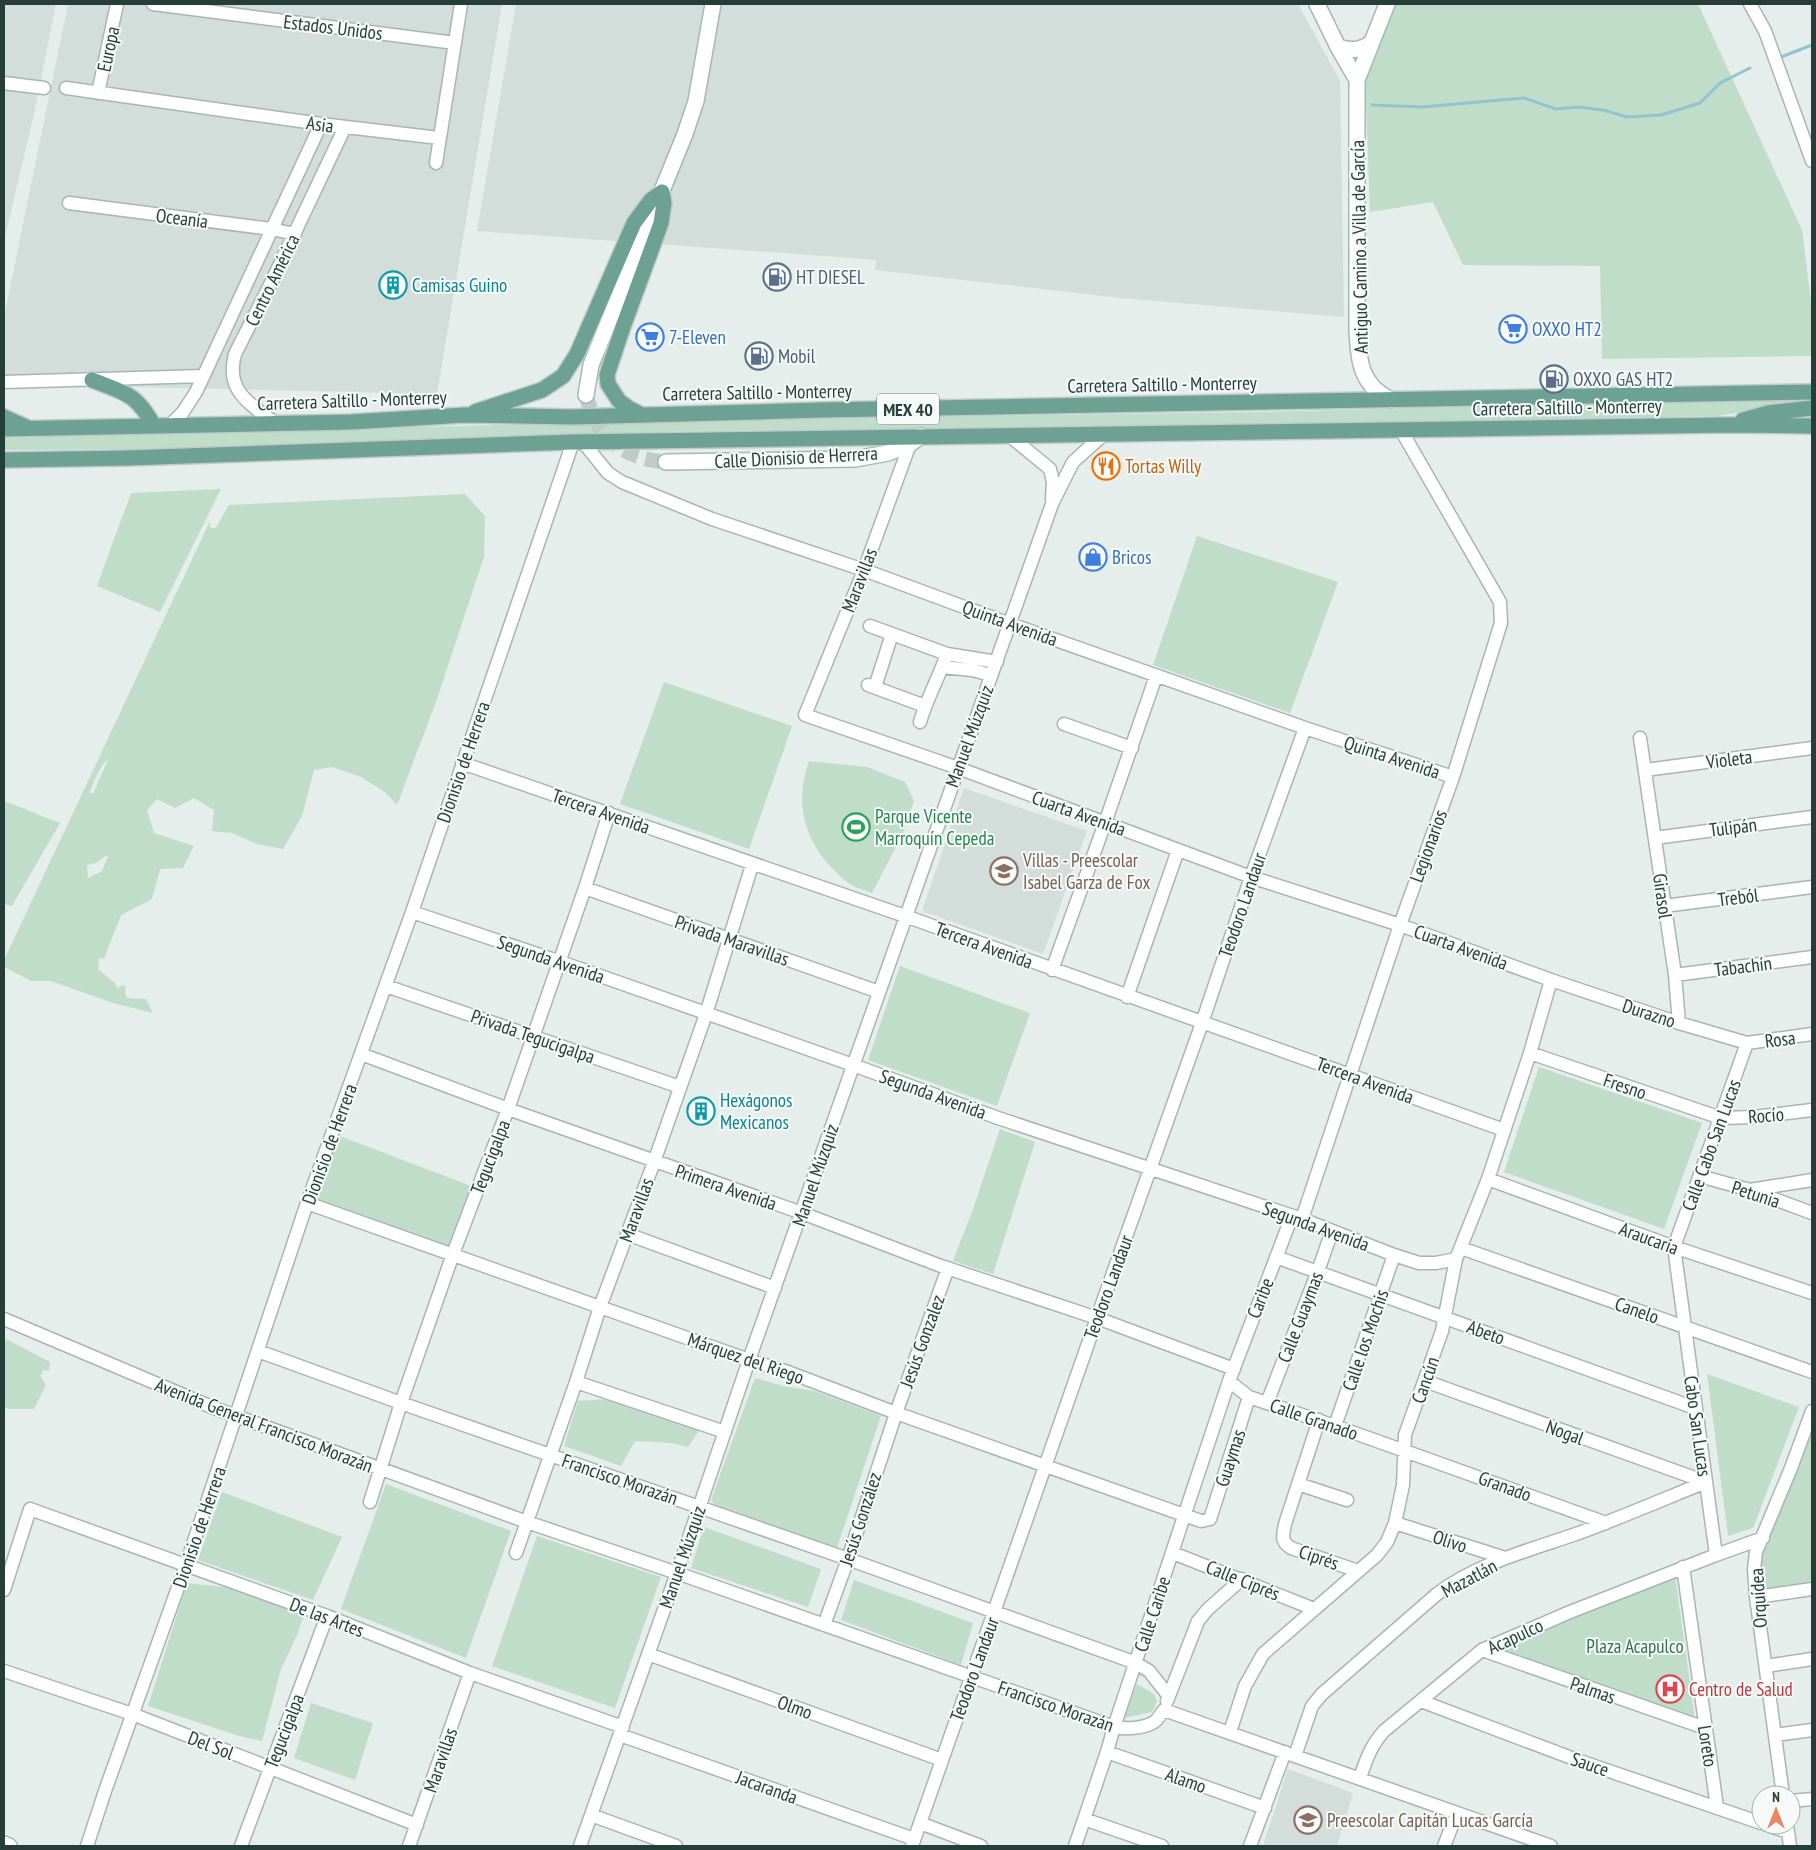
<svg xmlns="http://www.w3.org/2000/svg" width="1816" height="1850" font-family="'PT Sans Narrow',sans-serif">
<rect width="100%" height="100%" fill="#e5eeea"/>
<path fill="#d3ddd9" d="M4,4h52l-22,110 -30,127z
M68,4h434l-65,390 -433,-10v-67z
M516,4h782l42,77 4,236 -223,-19 -246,-28 1,-10 -11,-1 -388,-28z
M964,788l123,43 -44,123 -121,-43z
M1288,1769l65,24 -16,53h-74z"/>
<path fill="#bfddc8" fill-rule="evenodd" d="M1393,4h305l104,226 10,80v46l-210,3 -2,-93 -137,-1 -30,-63 -63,10 -5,-138z
M1812,398v6l-23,1 -72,11 -712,13 -321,2 -352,13 -192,5 -136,1v-12l323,-9 394,-9 538,-8z
M221,489l-61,123 -63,-26 34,-93z
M465,494l20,22 -1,41 -47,142 -40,106 -12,-13 -24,-15 -29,-10 -18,3 -12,46 -19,33 -26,-5 -25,-11 -20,-2 2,-21 -20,-12 -19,10 -18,-9 -10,11 7,23 40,13 -11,22 -23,1 -8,30 -31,16 -17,44 -5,-1 -1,11 18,15 1,5 5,-4 4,2 -1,6 2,5 19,1 7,14 -40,-10 -62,-22h-20l-27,-14v-7l206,-439v6l5,2 14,-24zM109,757l-16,37 -3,-2c4,-13 11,-26 19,-35zM105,856l3,1 -6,14 -14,7 -1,-13 9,-2z
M1197,536l141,46 -48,131 -137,-48z
M664,682l128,44 -43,123 -129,-45z
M809,761l58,6 38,15 9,19 -10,30 -32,62c-8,-3 -18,-6 -25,-11 -4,-3 -8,-7 -12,-11 -31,-30 -41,-69 -26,-110z
M4,801l56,22 -48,83 -8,-2z
M900,966l130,47 -33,93 -129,-46z
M1539,1067l163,56 -38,106 -160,-57z
M1000,1129l35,13 -42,132 -40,-13 20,-52z
M337,1135l134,51 -22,62 -136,-49z
M4,1338l46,24 -1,9 -6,-1 -1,4 -2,1 6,10 -12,24h-25l-5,-2z
M1707,1374l92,33 -46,121 -25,8z
M755,1378l28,8 32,5 66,25 -44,132 -122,-43 -4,-5z
M607,1399l93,30 -12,18 -16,-4 -37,-2 -14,25 -57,-20 14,-45z
M1812,1428v154l-52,8 -2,-11 3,-24z
M386,1484l125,47 -45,127 -125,-49z
M222,1492l120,45 -29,63 -115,-40z
M704,1527l117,42 -13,38 -117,-39z
M537,1536l124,41 -46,131 -123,-42z
M1675,1575l20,145 -196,-71z
M854,1580l119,43 -12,42 -120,-45z
M187,1583l36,4 81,27 -7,21 -16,34 -19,72 -23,-5 -91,-30z
M1137,1684l17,10 3,7 -5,11 -28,6z
M311,1703l62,20 -18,57 -61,-22z"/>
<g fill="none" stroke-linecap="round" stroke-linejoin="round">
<path stroke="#90c5d0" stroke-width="3" d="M1781,57l31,-12
M1372,105l50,2 102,-9 32,11 22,-2 25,3 24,7 34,-2 39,-12 20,-20 30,-15"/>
<path stroke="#bfcbc6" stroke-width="15" stroke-dasharray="15 8" stroke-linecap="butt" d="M586,395c11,42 37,64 80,67"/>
<g stroke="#a8b6b1" stroke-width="15">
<path id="street" d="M153,4l302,39
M1750,4l15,27 47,130
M4,83l40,5
M66,88l255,36 118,14
M98,93l19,-89
M436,163l25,-159
M69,203l202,26 24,5
M4,382l199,-6
M275,423c-26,-20 -50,-32 -40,-69l35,-69 75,-158
M169,426l14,-14 13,-20 125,-268
M1011,437l39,32 3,13 -1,17
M583,442l25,31 14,9 90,37 152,51 138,51 303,107 148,49
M910,444l-46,126 -59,145 153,53 293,109 149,48 151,55 128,43 68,20 65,-9
M870,626l77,28 50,8
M942,667l30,3 19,5
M868,685l57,21
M875,687l17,-53
M920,722c7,-24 19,-45 27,-68
M1064,724l68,24
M1640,738l35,237 4,48
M462,763l443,153 599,214
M1645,770l167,-22
M1655,838l157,-21
M585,888l294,104
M1664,906l148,-19
M412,912l146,49 295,104 145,53 304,101 92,36 25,8h17l20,-4
M1052,970l53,-147 51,-147
M1675,975l137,-18
M386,986l294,101
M1127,997l51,-147
M1747,1043l-73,204 42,308 47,-17
M1530,1053l191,65 33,-1 58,-7
M361,1054l147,55 294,104 139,53 156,52 137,51
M1700,1176l50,14 62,23
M1488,1179l186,68 138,46
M1750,1190l62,-10
M307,1203l442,157 39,12 108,41 305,108 9,-2 2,-6 37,-116
M1302,1219l98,-294 53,-148 48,-154 -1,-21 -99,-172
M627,1234l148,54
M1461,1248l351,124
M1276,1257l419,151
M4,1319l210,89 313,114 150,51 437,154c12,2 29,2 40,-5 4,-2 7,-9 10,-12l387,136
M258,1351l143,52 447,156 288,104 13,8 19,24
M1229,1381l20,16 86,29 271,97
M1425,1381l281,101
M576,1382l149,50
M1267,1403l51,-132 14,-40
M1319,1420l-34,104c-2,11 -5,17 6,24l67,23
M1335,1426l59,-171
M1298,1484l49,16
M370,1502l31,-99 52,-149 55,-145 77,-221 24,-75
M1395,1523l110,35
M516,1553l60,-171 24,-75 54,-145 52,-148 46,-149
M1173,1553l141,56
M1683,1567l34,240
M4,1590l26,-81 297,107 143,57 153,54
M1756,1597l56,-8
M824,1625l24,-66 48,-146 52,-145
M1482,1650l223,78
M648,1654l294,106
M1766,1666l46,-7
M4,1671l128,43 285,111
M1167,1701l31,-80 10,-12 34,-30
M1421,1701l156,59 184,63
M1230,1732l15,-46 18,-32 114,-99 10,-13 8,-19 8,-38 2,-50 37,-104 14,-72 32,-80 42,-126 21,-73
M620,1735l294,104
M1775,1735l37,-5
M1107,1752l158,56
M1295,1756l17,-50 10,-12 115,-100c41,-31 93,-44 142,-61 43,-16 85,-34 127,-51
M1360,1778c6,-18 11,-33 24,-47l98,-81 88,-38 146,-57
M1783,1795l-27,-198 -2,-28 2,-17 35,-84 21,-57
M1791,1801l21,-2
M591,1815l85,31
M1084,1819l78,27
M920,1823l61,23
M1767,1825l21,7
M1787,1825l3,21
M87,1846l18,-55 81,-226 121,-362 105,-291 161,-470
M241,1846l86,-230
M409,1846l61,-173
M580,1846l97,-273 72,-213 303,-856 21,-42 29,-26
M912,1846l185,-528 105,-295 49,-146 54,-149
M1075,1846l32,-94 7,-25 115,-346 63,-165
M1250,1846l35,-94
M1444,1846l13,-33"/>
</g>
<g stroke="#a4b9b2" stroke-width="18">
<path id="secondary" d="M1317,4l21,43 19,33
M1387,4l-30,76v251c2,30 3,54 34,69
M1338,47c13,4 23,4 34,-5
M586,395l5,-30 94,-231 11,-33 17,-97
M666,462l189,-3 33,-6 22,-9 11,-8
M4,1844l5,2"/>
</g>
<g stroke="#c2c9c7" stroke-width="18">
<path id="primary" d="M92,380c33,13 44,13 62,46
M475,412l67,-22 21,-14 14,-22 57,-131 17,-23 11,-8 2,11 -3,20 -38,104 -16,48 1,9 11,17 11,8 10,5
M4,417l22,10
M1743,420l25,-7 44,-5
M4,429l347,-7 114,-7 108,2 250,-7 989,-18
M4,460l124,-2 445,-16 1154,-17 85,1"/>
</g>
<use href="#street" stroke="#fff" stroke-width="12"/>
<use href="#secondary" stroke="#fff" stroke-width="15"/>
<use href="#primary" stroke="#6ca194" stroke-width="15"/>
</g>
<defs>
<g id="fuel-ring" transform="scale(1.4375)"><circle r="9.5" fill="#f6faf8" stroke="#5c6f8a" stroke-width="1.5"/><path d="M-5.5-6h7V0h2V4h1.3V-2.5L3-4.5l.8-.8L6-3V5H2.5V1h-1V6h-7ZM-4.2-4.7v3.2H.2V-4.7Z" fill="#5c6f8a"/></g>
<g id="building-ring" transform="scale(1.4375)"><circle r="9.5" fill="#f6faf8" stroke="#0f9aa8" stroke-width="1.5"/><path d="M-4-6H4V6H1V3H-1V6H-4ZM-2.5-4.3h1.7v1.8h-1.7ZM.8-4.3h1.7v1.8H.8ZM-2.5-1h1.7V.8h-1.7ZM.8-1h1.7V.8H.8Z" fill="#0f9aa8"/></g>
<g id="supermarket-ring" transform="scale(1.4375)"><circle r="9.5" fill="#f6faf8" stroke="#3f7fe0" stroke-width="1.5"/><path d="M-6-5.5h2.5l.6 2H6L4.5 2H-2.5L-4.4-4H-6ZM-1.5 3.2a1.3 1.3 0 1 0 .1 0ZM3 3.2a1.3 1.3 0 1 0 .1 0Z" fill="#3f7fe0"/></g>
<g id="restaurant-ring" transform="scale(1.4375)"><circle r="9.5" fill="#f6faf8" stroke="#e8710a" stroke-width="1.5"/><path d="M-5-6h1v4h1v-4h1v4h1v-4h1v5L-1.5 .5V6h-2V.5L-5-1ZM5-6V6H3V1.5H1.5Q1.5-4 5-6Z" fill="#e8710a"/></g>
<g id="shop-ring" transform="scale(1.4375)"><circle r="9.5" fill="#f6faf8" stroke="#3f7fe0" stroke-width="1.5"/><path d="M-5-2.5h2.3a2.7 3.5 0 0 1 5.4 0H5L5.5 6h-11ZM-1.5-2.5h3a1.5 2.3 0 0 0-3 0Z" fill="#3f7fe0"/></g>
<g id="stadium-ring" transform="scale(1.4375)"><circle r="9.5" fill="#f6faf8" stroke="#2e9e5b" stroke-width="1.5"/><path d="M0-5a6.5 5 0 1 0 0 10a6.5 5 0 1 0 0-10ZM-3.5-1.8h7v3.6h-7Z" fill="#2e9e5b"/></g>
<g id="school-ring" transform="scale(1.4375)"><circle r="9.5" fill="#f6faf8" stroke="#8d6e63" stroke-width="1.5"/><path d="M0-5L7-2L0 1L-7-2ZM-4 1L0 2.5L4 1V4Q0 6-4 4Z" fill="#8d6e63"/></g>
<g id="hospital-ring" transform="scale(1.4375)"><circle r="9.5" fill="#f6faf8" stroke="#e0444e" stroke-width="1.5"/><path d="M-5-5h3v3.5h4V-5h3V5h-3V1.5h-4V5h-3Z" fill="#e0444e"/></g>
</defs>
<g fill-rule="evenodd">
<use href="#fuel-ring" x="777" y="277"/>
<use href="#building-ring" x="393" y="285"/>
<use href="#supermarket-ring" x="1513" y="329"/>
<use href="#supermarket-ring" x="650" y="337"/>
<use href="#fuel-ring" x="759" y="356"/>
<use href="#fuel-ring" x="1554" y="379"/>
<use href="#restaurant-ring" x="1106" y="466"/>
<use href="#shop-ring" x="1093" y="557"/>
<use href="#stadium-ring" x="856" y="827"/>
<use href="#school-ring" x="1004" y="871"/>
<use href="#building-ring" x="701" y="1111"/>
<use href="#hospital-ring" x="1670" y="1689"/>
<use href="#school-ring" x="1308" y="1820"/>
</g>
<g text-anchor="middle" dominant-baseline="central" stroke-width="4" stroke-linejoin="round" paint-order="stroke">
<rect fill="#f6faf8" stroke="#647772" stroke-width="1" x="877" y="393.5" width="62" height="31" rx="4"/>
<g font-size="18" font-weight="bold" fill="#253f38">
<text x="908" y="409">MEX 40</text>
</g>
<g font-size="19" fill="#253f38" stroke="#f6faf8">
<text transform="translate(333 27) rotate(7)">Estados Unidos</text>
<text transform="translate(108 49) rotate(-78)">Europa</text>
<text transform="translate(320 124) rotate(8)">Asia</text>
<text transform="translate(182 218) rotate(7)">Oceanía</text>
<text transform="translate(1359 247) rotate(-91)">Antiguo Camino a Villa de García</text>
<text transform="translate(272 280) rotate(-64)">Centro América</text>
<text transform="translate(1162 384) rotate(-1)">Carretera Saltillo - Monterrey</text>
<text transform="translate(757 392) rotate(-1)">Carretera Saltillo - Monterrey</text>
<text transform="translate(352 400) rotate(-2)">Carretera Saltillo - Monterrey</text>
<text transform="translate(1567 407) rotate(-1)">Carretera Saltillo - Monterrey</text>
<text transform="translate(796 457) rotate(-3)">Calle Dionisio de Herrera</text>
<text transform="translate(859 580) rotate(-69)">Maravillas</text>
<text transform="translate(1010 623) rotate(20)">Quinta Avenida</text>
<text transform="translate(969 736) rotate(-70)">Manuel Múzquiz</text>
<text transform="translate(1392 757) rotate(18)">Quinta Avenida</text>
<text transform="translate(1729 759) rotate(-7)">Violeta</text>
<text transform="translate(463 762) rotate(-71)">Dionisio de Herrera</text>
<text transform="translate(601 811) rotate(19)">Tercera Avenida</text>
<text transform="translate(1079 813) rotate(20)">Cuarta Avenida</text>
<text transform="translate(1733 827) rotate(-7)">Tulipán</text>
<text transform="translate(1428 846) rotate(-70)">Legionarios</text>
<text transform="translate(1663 896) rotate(82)">Girasol</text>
<text transform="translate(1738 897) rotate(-7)">Treból</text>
<text transform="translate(1242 905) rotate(-71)">Teodoro Landaur</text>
<text transform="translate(732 940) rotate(19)">Privada Maravillas</text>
<text transform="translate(984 945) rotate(20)">Tercera Avenida</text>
<text transform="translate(1461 947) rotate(20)">Cuarta Avenida</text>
<text transform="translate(551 959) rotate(19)">Segunda Avenida</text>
<text transform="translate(1743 966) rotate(-7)">Tabachín</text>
<text transform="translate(1649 1013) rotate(18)">Durazno</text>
<text transform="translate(533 1036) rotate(19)">Privada Tegucigalpa</text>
<text transform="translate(1780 1039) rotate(-7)">Rosa</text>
<text transform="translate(1365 1080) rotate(20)">Tercera Avenida</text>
<text transform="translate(1625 1086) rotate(19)">Fresno</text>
<text transform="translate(933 1094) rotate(20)">Segunda Avenida</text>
<text transform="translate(1766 1115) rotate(-5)">Rocío</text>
<text transform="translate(329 1144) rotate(-70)">Dionisio de Herrera</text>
<text transform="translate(1711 1145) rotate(-70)">Calle Cabo San Lucas</text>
<text transform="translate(490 1157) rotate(-69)">Tegucigalpa</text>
<text transform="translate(815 1175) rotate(-71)">Manuel Múzquiz</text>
<text transform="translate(726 1187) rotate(19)">Primera Avenida</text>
<text transform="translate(1756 1194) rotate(18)">Petunia</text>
<text transform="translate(636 1210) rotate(-70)">Maravillas</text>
<text transform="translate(1316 1226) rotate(20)">Segunda Avenida</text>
<text transform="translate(1649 1238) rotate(20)">Araucaria</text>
<text transform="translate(1108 1287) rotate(-70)">Teodoro Landaur</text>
<text transform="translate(1260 1298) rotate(-69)">Caribe</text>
<text transform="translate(1637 1310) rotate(19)">Canelo</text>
<text transform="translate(1300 1317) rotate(-69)">Calle Guaymas</text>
<text transform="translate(1486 1332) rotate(20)">Abeto</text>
<text transform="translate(1365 1340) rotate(-71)">Calle los Mochis</text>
<text transform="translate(922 1341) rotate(-70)">Jesús Gonzalez</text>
<text transform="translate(746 1358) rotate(19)">Márquez del Riego</text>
<text transform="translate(1425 1380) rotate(-71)">Cancún</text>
<text transform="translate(1314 1419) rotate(19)">Calle Granado</text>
<text transform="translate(264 1425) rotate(21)">Avenida General Francisco Morazán</text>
<text transform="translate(1698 1426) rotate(82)">Cabo San Lucas</text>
<text transform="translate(1565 1432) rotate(20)">Nogal</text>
<text transform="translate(1230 1458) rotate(-72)">Guaymas</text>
<text transform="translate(620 1479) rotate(19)">Francisco Morazán</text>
<text transform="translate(1505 1486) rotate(20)">Granado</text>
<text transform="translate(860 1519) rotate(-72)">Jesús González</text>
<text transform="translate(199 1527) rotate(-71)">Dionisio de Herrera</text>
<text transform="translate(1450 1541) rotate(18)">Olivo</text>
<text transform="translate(682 1557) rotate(-71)">Manuel Múzquiz</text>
<text transform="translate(1319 1557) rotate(19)">Ciprés</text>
<text transform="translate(1469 1578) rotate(-28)">Mazatlán</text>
<text transform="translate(1243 1580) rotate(22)">Calle Ciprés</text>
<text transform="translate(1758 1598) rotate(-94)">Orquídea</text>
<text transform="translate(1152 1614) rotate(-72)">Calle Caribe</text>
<text transform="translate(327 1617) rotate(21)">De las Artes</text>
<text transform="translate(1515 1636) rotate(-25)">Acapulco</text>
<text transform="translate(974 1669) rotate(-70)">Teodoro Landaur</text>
<text transform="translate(1593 1690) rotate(19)">Palmas</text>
<text transform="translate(1056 1706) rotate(19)">Francisco Morazán</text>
<text transform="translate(795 1707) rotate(20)">Olmo</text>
<text transform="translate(284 1731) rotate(-69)">Tegucigalpa</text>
<text transform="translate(211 1745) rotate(21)">Del Sol</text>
<text transform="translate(1708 1746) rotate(81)">Loreto</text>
<text transform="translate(440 1760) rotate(-71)">Maravillas</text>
<text transform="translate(1590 1764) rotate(19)">Sauce</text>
<text transform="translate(1186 1780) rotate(19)">Alamo</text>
<text transform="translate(767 1787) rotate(20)">Jacaranda</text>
</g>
<g font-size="19" fill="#4e5e75" stroke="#f6faf8" text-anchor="start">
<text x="796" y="277">HT DIESEL</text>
<text x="778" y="356">Mobil</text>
<text x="1573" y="379">OXXO GAS HT2</text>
</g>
<g font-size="19" fill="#0d838f" stroke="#f6faf8" text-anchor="start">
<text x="412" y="285">Camisas Guino</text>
<text x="720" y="1100">Hexágonos<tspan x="720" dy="22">Mexicanos</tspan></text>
</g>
<g font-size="19" fill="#366cbe" stroke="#f6faf8" text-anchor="start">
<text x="1532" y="329">OXXO HT2</text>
<text x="669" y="337">7-Eleven</text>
<text x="1112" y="557">Bricos</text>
</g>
<g font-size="19" fill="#c56008" stroke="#f6faf8" text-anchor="start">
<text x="1125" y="466">Tortas Willy</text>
</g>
<g font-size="19" fill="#27864d" stroke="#f6faf8" text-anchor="start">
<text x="875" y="816">Parque Vicente<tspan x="875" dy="22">Marroquín Cepeda</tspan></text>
</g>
<g font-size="19" fill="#785e54" stroke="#f6faf8" text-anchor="start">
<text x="1023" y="860">Villas - Preescolar<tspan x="1023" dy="22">Isabel Garza de Fox</tspan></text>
<text x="1327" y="1820">Preescolar Capitán Lucas García</text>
</g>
<g font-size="19" fill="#30744b" stroke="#f6faf8">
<text x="1635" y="1646">Plaza Acapulco</text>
</g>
<g font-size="19" fill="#be3a42" stroke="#f6faf8" text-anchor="start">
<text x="1689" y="1689">Centro de Salud</text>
</g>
</g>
<rect width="1816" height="1850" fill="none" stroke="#253f38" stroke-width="10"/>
<g transform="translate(1776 1810)"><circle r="24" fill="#f6faf8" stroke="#a2afab"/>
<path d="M0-4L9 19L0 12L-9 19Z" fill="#ec8765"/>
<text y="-8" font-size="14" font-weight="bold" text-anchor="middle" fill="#253f38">N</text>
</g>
</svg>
